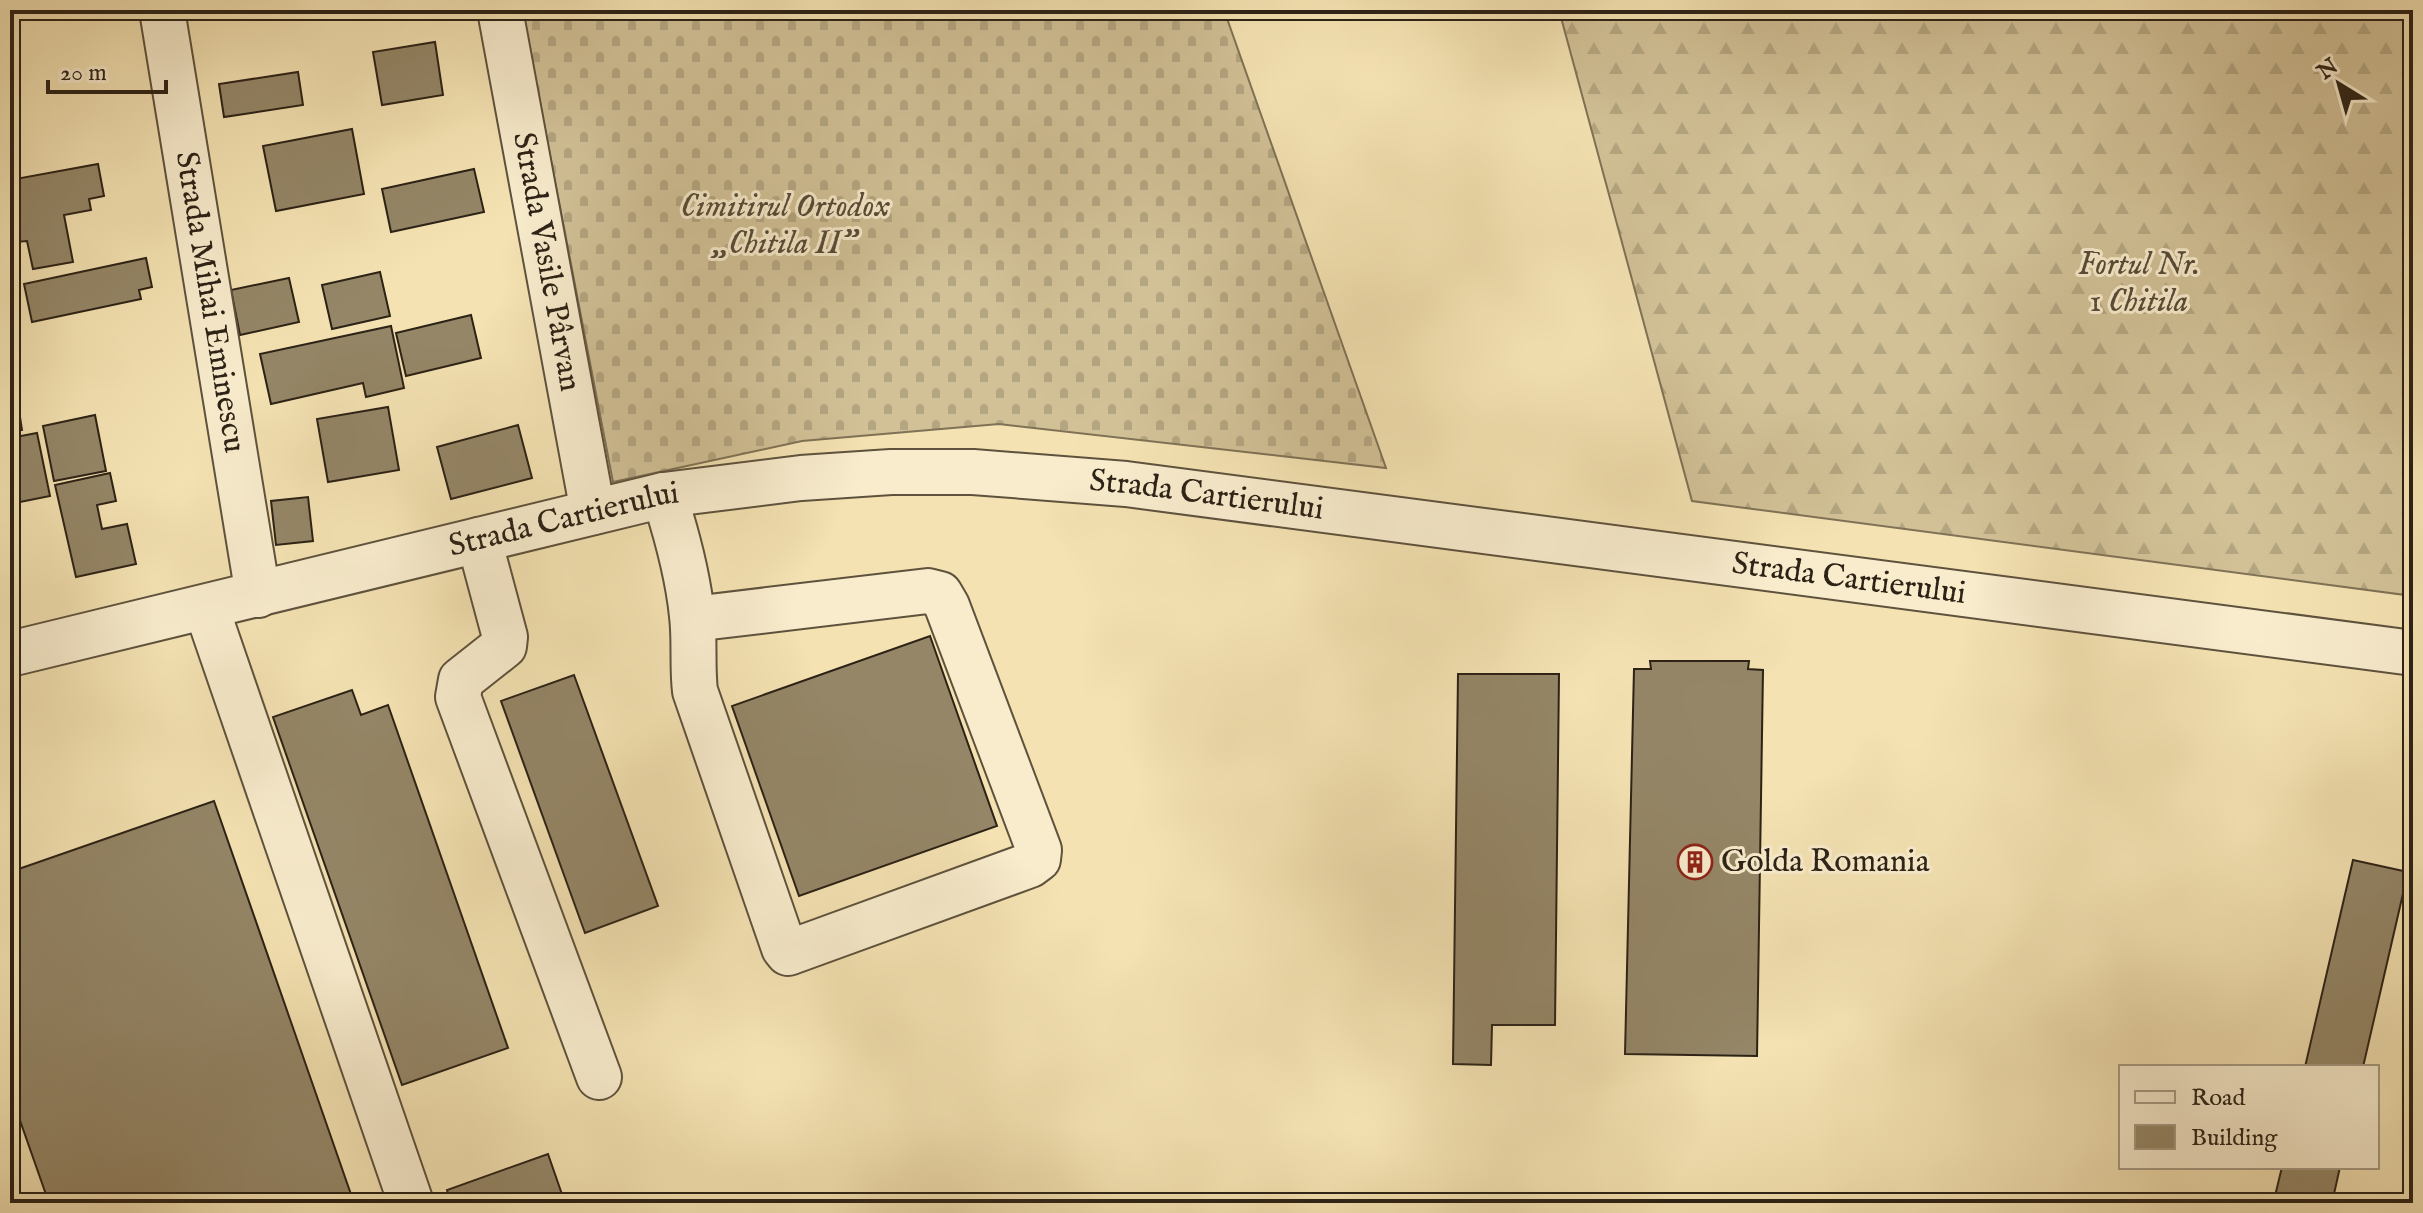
<svg xmlns="http://www.w3.org/2000/svg" width="2423" height="1213" font-family="'IM FELL English',serif">
<defs>
<pattern id="forest-firs" width="22" height="20" patternUnits="userSpaceOnUse" patternTransform="scale(2)"><rect width="22" height="20" fill="#d2c197"/><path d="M5 1l3.5 6h-7zM16 11l3.5 6h-7z" fill="#b4a681"/></pattern>
<pattern id="cemetery-stones" width="16" height="16" patternUnits="userSpaceOnUse" patternTransform="scale(2)"><rect width="16" height="16" fill="#d2c197"/><path d="M2 7V4a2 2 0 0 1 4 0v3zM10 15v-3a2 2 0 0 1 4 0v3z" fill="#b4a681"/></pattern>
</defs>
<rect width="100%" height="100%" fill="#f4e2b2"/>
<filter id="stains"><feTurbulence type="fractalNoise" baseFrequency=".0025" numOctaves="4"/><feColorMatrix values="0 0 0 0 .2 0 0 0 0 .09 0 0 0 0 .02 0 0 0 .5 -.17"/></filter>
<radialGradient id="worn" r=".72"><stop offset=".6" stop-color="#630" stop-opacity="0"/><stop offset="1" stop-color="#630" stop-opacity=".3"/></radialGradient>
<path fill="url(#forest-firs)" stroke="#7f7256" stroke-width="2" d="M1559,10h854v586l-721,-95z"/>
<path fill="url(#cemetery-stones)" stroke="#7f7256" stroke-width="2" d="M522,10h702l162,458 -387,-44 -197,17 -189,41z"/>
<path fill="#948667" stroke="#2c2216" stroke-width="2" d="M435,42l8,53 -61,10 -9,-53z
M298,72l5,33 -79,12 -5,-33z
M352,129l12,65 -88,17 -13,-65z
M98,164l6,32 -15,3 2,11 -27,5 9,47 -40,7 -6,-28 -11,1 -6,-34v-28z
M474,169l10,43 -93,20 -9,-43z
M10,238l9,47 -9,1z
M146,258l6,29 -13,3 2,9 -109,23 -8,-38z
M380,272l10,44 -58,13 -10,-44z
M289,278l10,44 -59,13 -9,-45z
M471,315l10,43 -75,18 -10,-43z
M391,326l13,62 -38,9 -3,-14 -92,21 -11,-50z
M11,360l11,70 -12,2v-71z
M388,407l11,63 -71,12 -11,-63z
M95,415l11,56 -52,10 -11,-55z
M518,425l14,53 -81,21 -14,-52z
M37,433l13,63 -40,8v-66z
M110,473l6,28 -19,4 5,24 25,-5 9,40 -60,13 -21,-92z
M308,497l5,44 -37,4 -5,-44z
M930,636l67,190 -198,70 -67,-190z
M1650,661h99l-1,8 15,1 -6,386 -132,-2 9,-385h17z
M1458,674h101l-4,351h-63l-1,40 -38,-1z
M574,675l84,231 -73,27 -84,-232z
M352,690l9,25 27,-10 120,343 -106,37 -129,-368z
M214,801l140,402h-305l-39,-111v-220z
M2353,860l55,12 -45,195h-58z
M548,1154l17,49h-114l-4,-13z
M2282,1167h58l-8,36h-28l-29,-7z"/>
<g fill="none" stroke-linecap="round" stroke-linejoin="round">
<g stroke="#5e523d" stroke-width="48">
<g id="minor">
<path id="s1" d="M162,10l96,585"/>
<path id="s2" d="M500,10l93,502"/>
<path d="M664,495c13,40 24,80 28,121 3,25 0,50 3,75l89,257 4,5 242,-88 8,-6 1,-9 -92,-244 -7,-12 -12,-3 -235,28"/>
<path d="M479,540l26,97 -1,9 -43,34 -3,17 141,380"/>
<path d="M206,607l205,596"/>
<path id="s3" d="M10,654l654,-159 137,-17 90,-6h82l153,12 1287,169"/>
</g>
</g>
<use href="#minor" stroke="#f8eccd" stroke-width="44"/>
</g>
<defs>
<g id="building-ring" transform="scale(1.8)"><circle r="9.5" fill="#f8eccd" stroke="#8f2418" stroke-width="1.5"/><path d="M-4-6H4V6H1V3H-1V6H-4ZM-2.5-4.3h1.7v1.8h-1.7ZM.8-4.3h1.7v1.8H.8ZM-2.5-1h1.7V.8h-1.7ZM.8-1h1.7V.8H.8Z" fill="#8f2418"/></g>
</defs>
<g fill-rule="evenodd">
<use href="#building-ring" x="1695" y="862"/>
</g>
<g text-anchor="middle" dominant-baseline="central" stroke-width="6" stroke-linejoin="round" paint-order="stroke">
<g font-size="32" font-style="italic" fill="#564a36" stroke="#f8eccd">
<text x="785" y="207">Cimitirul Ortodox<tspan x="785" dy="37">„Chitila II”</tspan></text>
<text x="2139" y="265">Fortul Nr.<tspan x="2139" dy="37">1 Chitila</tspan></text>
</g>
<g font-size="32" fill="#2c2216" stroke="#f8eccd">
<text stroke="none"><textPath href="#s2" startOffset="256">Strada Vasile Pârvan</textPath></text>
<text stroke="none"><textPath href="#s1" startOffset="296">Strada Mihai Eminescu</textPath></text>
<text stroke="none"><textPath href="#s3" startOffset="1218">Strada Cartierului</textPath></text>
<text stroke="none"><textPath href="#s3" startOffset="570">Strada Cartierului</textPath></text>
<text stroke="none"><textPath href="#s3" startOffset="1866">Strada Cartierului</textPath></text>
</g>
<g font-size="32" fill="#2c2216" stroke="#f8eccd" text-anchor="start">
<text x="1721" y="862">Golda Romania</text>
</g>
</g>
<rect width="2423" height="1213" fill="none" stroke="#f4e2b2" stroke-width="40"/>
<rect x="12" y="12" width="2399" height="1189" fill="none" stroke="#2c2216" stroke-width="4"/>
<rect x="20" y="20" width="2383" height="1173" fill="none" stroke="#2c2216" stroke-width="2"/>
<rect x="2119" y="1065" width="260" height="104" fill="#f8eccd" stroke="#a69b84" stroke-width="2"/>
<rect x="2135" y="1091" width="40" height="12" fill="#f8eccd" stroke="#a69b84" stroke-width="2"/>
<text x="2191" y="1105" font-size="24" fill="#2c2216">Road</text>
<rect x="2135" y="1125" width="40" height="24" fill="#948667" stroke="#a69b84" stroke-width="2"/>
<text x="2191" y="1145" font-size="24" fill="#2c2216">Building</text>
<g transform="translate(2339 84) rotate(323)" stroke="#f8eccd" stroke-width="6" paint-order="stroke">
<path d="M0-6L14 30L0 20L-14 30Z" fill="#2c2216"/>
<text y="-12" font-size="22" font-weight="bold" text-anchor="middle" fill="#2c2216">N</text>
</g>
<path d="M48 80v12h118v-12" fill="none" stroke="#2c2216" stroke-width="4"/>
<text x="60" y="80" font-size="24" fill="#2c2216" stroke="#f8eccd" stroke-width="6" paint-order="stroke">20 m</text>
<rect width="100%" height="100%" filter="url(#stains)"/>
<rect width="100%" height="100%" fill="url(#worn)"/>
</svg>
